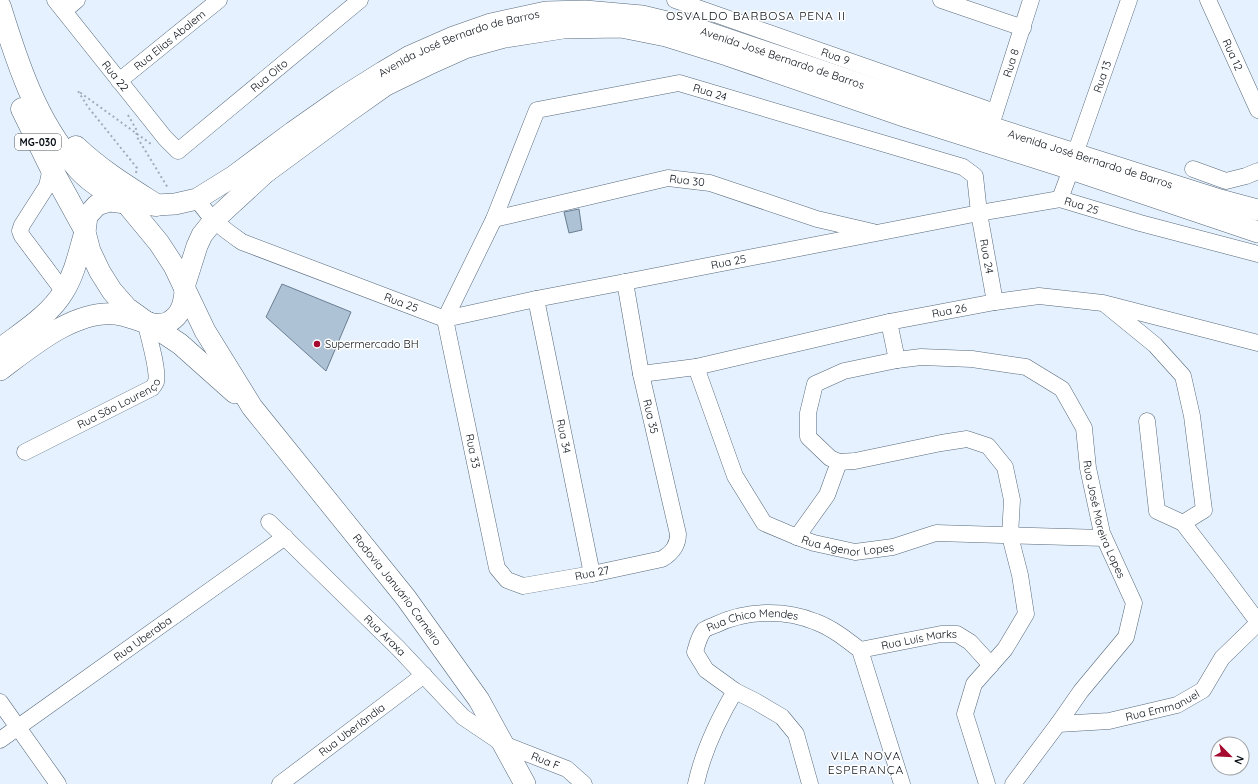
<svg xmlns="http://www.w3.org/2000/svg" width="1258" height="784" font-family="Quicksand,sans-serif">
<rect width="100%" height="100%" fill="#e5f1fe"/>
<path fill="#aec2d6" stroke="#6b7e91" d="M579,209l3,21 -13,3 -5,-21z
M282,284l69,28 -25,59 -60,-54z"/>
<g fill="none" stroke-linecap="round" stroke-linejoin="round">
<g stroke="#57697b" stroke-width="17">
<g id="minor">
<path id="s1" d="M55,0l110,138 13,13 182,-151"/>
<path id="s2" d="M675,0l320,112"/>
<path d="M941,0l82,28"/>
<path id="s3" d="M1208,0l50,110"/>
<path d="M64,11l13,-11"/>
<path id="s4" d="M119,81l100,-81"/>
<path id="s5" d="M992,122l39,-122"/>
<path id="s6" d="M1075,154l54,-154"/>
<path d="M51,168l-4,18 -25,39 -2,6 2,5 42,56"/>
<path d="M1193,169l33,12 20,-5 12,-5"/>
<path id="s7" d="M197,199c13,20 25,29 45,43l203,77 91,-20 89,-17 354,-69 81,-14 80,24 118,31"/>
<path d="M1060,199l11,-30"/>
<path id="s8" d="M494,219l174,-41 42,5 107,36 56,13"/>
<path id="s9" d="M625,282l16,92 37,160c0,12 -6,19 -16,25l-70,15 -69,12 -16,-6 -10,-12 -52,-249 49,-100 43,-109 142,-27 284,84 12,9 4,37 16,89"/>
<path id="s10" d="M536,299l56,275"/>
<path d="M1106,305l49,40 28,31 9,40 12,94 -21,13"/>
<path d="M889,322l8,38"/>
<path id="s11" d="M696,367l39,109 29,47 33,14 17,6 41,9 38,-5 43,-14 168,5"/>
<path id="s12" d="M641,374l55,-7 193,-45 106,-20 44,-6 64,7 155,40"/>
<path d="M1147,421l10,90 26,12 37,48 38,51"/>
<path id="s13" d="M25,452l127,-64c2,-2 3,-4 4,-6 3,-11 -8,-48 -11,-61"/>
<path id="s14" d="M269,522l129,126 65,69 40,27 64,25 17,15"/>
<path d="M797,537l30,-42 12,-33"/>
<path id="s15" d="M860,650l81,-16h16l13,8 21,23"/>
<path d="M0,702l58,82"/>
<path id="s16" d="M1058,724l51,-3 68,-16 26,-15 19,-32 36,-35"/>
<path id="s17" d="M0,740l285,-203"/>
<path id="s18" d="M280,784l144,-109"/>
<path d="M696,784c7,-33 22,-64 39,-93"/>
<path id="s19" d="M810,784l-14,-50 -14,-17 -27,-16 -20,-10 -29,-21 -11,-18c2,-7 4,-16 9,-22 3,-2 8,-4 11,-5 31,-15 70,-16 101,-3 16,6 30,17 44,28l42,134"/>
<path id="s20" d="M987,784l-22,-70 9,-30 31,-35 21,-35 -6,-39 -10,-39 2,-36 -7,-33 -17,-21 -21,-7 -26,4 -86,18 -16,1 -9,-4 -22,-21v-24l7,-29 29,-13 53,-11 24,-3 51,2 54,8 36,22 22,39 4,40 14,65 32,70 -8,34 -45,54 -23,33 -45,60"/>
</g>
</g>
<g stroke="#57697b" stroke-width="22">
<g id="major">
<path id="s21" d="M126,203l14,2h16l19,-1 22,-5 37,-23 59,-44 47,-33 43,-27 27,-16 41,-18 40,-14 55,-12 39,-1 57,5 58,14 246,83 274,87 38,10"/>
<path d="M184,287l13,-41 5,-11 12,-15 51,-47 80,-59 41,-29 41,-20 38,-17 40,-11 58,-9 58,-1 45,9 61,19 180,62 164,52 187,63"/>
<path id="s22" d="M145,321l-18,-13 -15,-17 -12,-19 -10,-21 -5,-19 2,-16 10,-11 13,-4 16,2 33,40 15,23 31,65 47,76 154,191 73,102 46,84"/>
<path d="M147,322l33,22 55,49"/>
<path d="M0,349c22,-17 50,-34 64,-58 11,-18 15,-39 21,-59"/>
<path d="M0,370c31,-23 74,-60 115,-56 17,1 38,16 54,8 12,-7 15,-18 16,-31"/>
</g>
</g>
<g stroke="#57697b" stroke-width="23">
<path id="highway" d="M0,7c17,55 36,114 75,158 13,16 31,26 48,37
M22,109l29,59 33,60
M76,147c24,23 52,40 80,58"/>
</g>
<path stroke="#a2acb7" stroke-width="2" stroke-dasharray="2 3" stroke-linecap="butt" d="M128,115l8,14 1,8 31,51
M136,173l1,-5 -49,-61 -10,-16 73,53"/>
<use href="#minor" stroke="#fff" stroke-width="16"/>
<use href="#major" stroke="#fff" stroke-width="21"/>
<use href="#highway" stroke="#fff" stroke-width="22"/>
</g>
<circle fill="#a50a30" stroke="#fff" stroke-width="1.5" cx="317" cy="344" r="4"/>
<g text-anchor="middle" dominant-baseline="central" stroke-width="3" stroke-linejoin="round" paint-order="stroke">
<rect fill="#fff" stroke="#53585d" stroke-width="1" x="15" y="134" width="46" height="16" rx="3"/>
<g font-size="10" font-weight="bold" fill="#091017">
<text x="38" y="142">MG-030</text>
</g>
<g font-size="11" fill="#091017" stroke="#fff">
<text stroke="none"><textPath href="#s4" startOffset="65">Rua Elias Abalem</textPath></text>
<text stroke="none"><textPath href="#s21" startOffset="379">Avenida José Bernardo de Barros</textPath></text>
<text stroke="none"><textPath href="#s3" startOffset="60">Rua 12</textPath></text>
<text stroke="none"><textPath href="#s2" startOffset="170">Rua 9</textPath></text>
<text stroke="none"><textPath href="#s21" startOffset="715">Avenida José Bernardo de Barros</textPath></text>
<text stroke="none"><textPath href="#s5" startOffset="62">Rua 8</textPath></text>
<text stroke="none"><textPath href="#s1" startOffset="313">Rua Oito</textPath></text>
<text stroke="none"><textPath href="#s1" startOffset="97">Rua 22</textPath></text>
<text stroke="none"><textPath href="#s6" startOffset="82">Rua 13</textPath></text>
<text stroke="none"><textPath href="#s9" startOffset="1123">Rua 24</textPath></text>
<text stroke="none"><textPath href="#s21" startOffset="1039">Avenida José Bernardo de Barros</textPath></text>
<text stroke="none"><textPath href="#s8" startOffset="198">Rua 30</textPath></text>
<text stroke="none"><textPath href="#s7" startOffset="929">Rua 25</textPath></text>
<text stroke="none"><textPath href="#s9" startOffset="1483">Rua 24</textPath></text>
<text stroke="none"><textPath href="#s7" startOffset="569">Rua 25</textPath></text>
<text stroke="none"><textPath href="#s7" startOffset="233">Rua 25</textPath></text>
<text stroke="none"><textPath href="#s12" startOffset="315">Rua 26</textPath></text>
<text stroke="none"><textPath href="#s13" startOffset="106">Rua São Lourenço</textPath></text>
<text stroke="none"><textPath href="#s9" startOffset="137">Rua 35</textPath></text>
<text stroke="none"><textPath href="#s10" startOffset="140">Rua 34</textPath></text>
<text transform="translate(473 451) rotate(78)">Rua 33</text>
<text stroke="none"><textPath href="#s20" startOffset="1012">Rua José Moreira Lopes</textPath></text>
<text stroke="none"><textPath href="#s11" startOffset="259">Rua Agenor Lopes</textPath></text>
<text transform="translate(592 573) rotate(-11)">Rua 27</text>
<text stroke="none"><textPath href="#s22" startOffset="645">Rodovia Januário Carneiro</textPath></text>
<text stroke="none"><textPath href="#s19" startOffset="259">Rua Chico Mendes</textPath></text>
<text stroke="none"><textPath href="#s14" startOffset="162">Rua Araxa</textPath></text>
<text stroke="none"><textPath href="#s17" startOffset="175">Rua Uberaba</textPath></text>
<text stroke="none"><textPath href="#s15" startOffset="60">Rua Luís Marks</textPath></text>
<text stroke="none"><textPath href="#s16" startOffset="107">Rua Emmanuel</textPath></text>
<text stroke="none"><textPath href="#s18" startOffset="90">Rua Uberlândia</textPath></text>
<text stroke="none"><textPath href="#s14" startOffset="369">Rua F</textPath></text>
</g>
<g font-size="11" fill="#091017" stroke="#fff" text-anchor="start">
<text x="325" y="344">Supermercado BH</text>
</g>
<g font-size="12" letter-spacing="1" fill="#091017" stroke="#fff">
<text x="756" y="15">OSVALDO BARBOSA PENA II</text>
<text x="866" y="755">VILA NOVA<tspan x="866" dy="14">ESPERANÇA</tspan></text>
</g>
</g>
<g transform="translate(1230 756) rotate(114)"><circle r="19" fill="#ffffff" stroke="#9d9fa2"/>
<path d="M0-3L7 15L0 10L-7 15Z" fill="#a50a30"/>
<text y="-6" font-size="11" font-weight="bold" text-anchor="middle" fill="#091017">N</text>
</g>
</svg>
